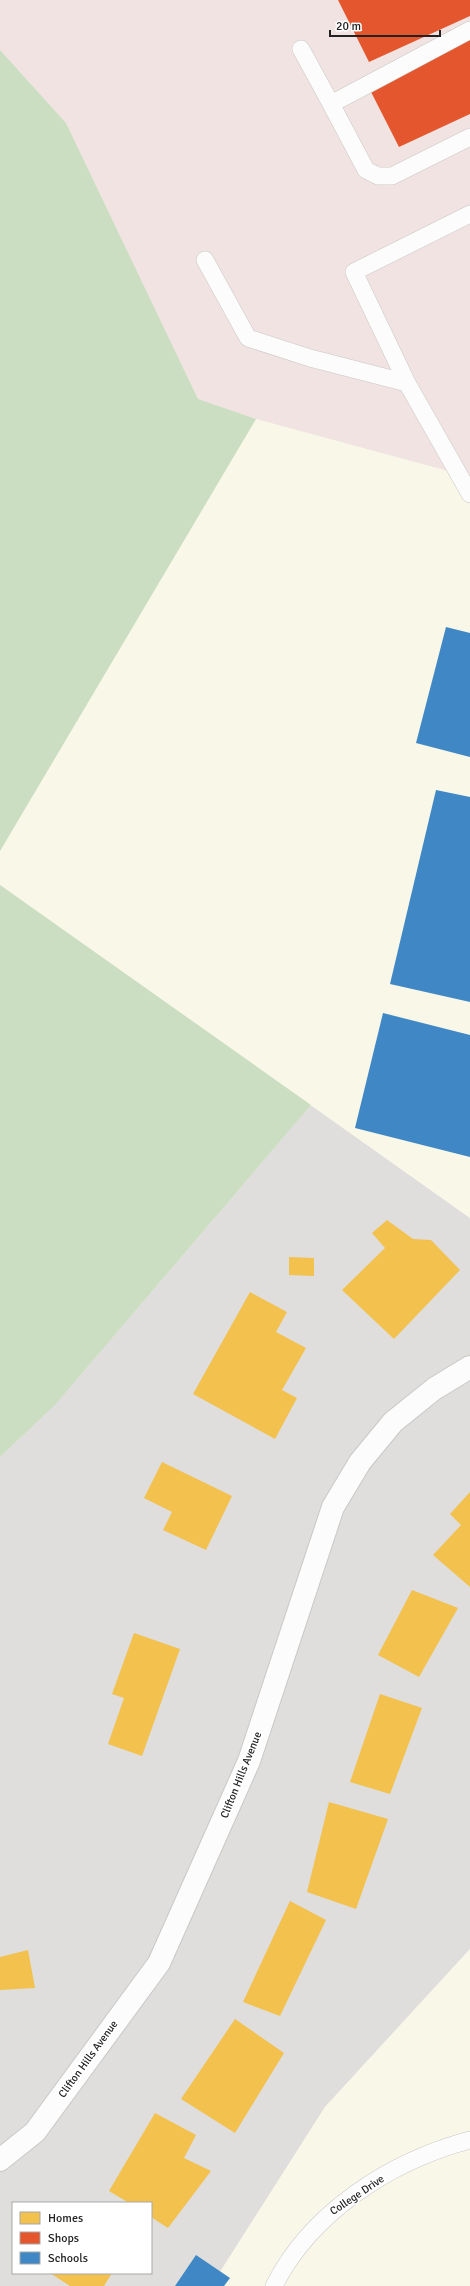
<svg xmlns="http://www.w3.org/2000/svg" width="470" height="2286" font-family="Signika,sans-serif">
<rect width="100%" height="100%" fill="#f0eeeb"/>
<path fill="#dfdedc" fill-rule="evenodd" d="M311,1105l159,113v731l-145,158 -114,179h-211v-829l55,-52zM13,2203h138v70h-138z"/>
<path fill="#f1e3e1" d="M0,0h470v477l-214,-58 -58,-20 -132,-276 -66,-73z"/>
<path fill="#f8f7e8" d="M256,419l214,58v741l-470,-333v-34z
M470,1949v337h-259l114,-179z"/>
<path fill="#cbdec1" d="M0,50l66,73 132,276 58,20 -256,432z
M0,885l311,220 -256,300 -55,52z"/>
<path fill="#f2c14e" d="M387,1220l26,19 18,1 29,30 -66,69 -52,-49 43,-42 -13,-15z
M289,1257l25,1v18l-25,-1z
M250,1292l37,20 -11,20 30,16 -24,42 15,8 -22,41 -82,-45z
M162,1462l70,34 -26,54 -43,-20 9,-18 -28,-14z
M470,1492v95l-37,-32 28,-30 -11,-11z
M412,1590l46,18 -39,69 -41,-22z
M134,1633l46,16 -38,107 -34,-12 16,-46 -12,-4z
M380,1694l42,14 -32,86 -40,-12z
M329,1802l59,17 -32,90 -49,-17z
M290,1901l36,19 -46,96 -37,-14z
M28,1950l7,38 -35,2v-33z
M235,2019l49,34 -49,80 -54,-34z
M155,2113l41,22 -12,23 27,13 -43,57 -17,-11v-14h-22l-20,-12z
M50,2273h62l-8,13h-34z"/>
<path fill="#e4572e" d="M338,0h132v16l-101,46z
M470,39v75l-71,33 -30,-59z"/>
<path fill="#3f88c5" d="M446,627l24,6v124l-54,-14z
M436,790l34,7v205l-80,-18z
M383,1013l87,22v122l-115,-29z
M196,2255l34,23 -6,8h-49z"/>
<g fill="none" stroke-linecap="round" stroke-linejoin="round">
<g stroke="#c9c8c7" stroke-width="18">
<path id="service" d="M470,30l-139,74 35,66 12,6h14l78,-39
M301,49l30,55
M205,260l43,78 62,20 97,25 63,111
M407,383l-53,-111 116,-58
M274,2286c37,-74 117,-125 196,-146"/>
</g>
<g stroke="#c9c8c7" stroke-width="24">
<path id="minor" d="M0,2160l35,-28 124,-169 90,-202 84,-254 27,-45 33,-40 41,-33 36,-22"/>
</g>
<use href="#service" stroke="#fdfcfc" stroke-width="17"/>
<use href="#minor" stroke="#fdfcfc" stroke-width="22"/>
</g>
<g text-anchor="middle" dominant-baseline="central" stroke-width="4" stroke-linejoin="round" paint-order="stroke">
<g font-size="11" fill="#222" stroke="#fff">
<text transform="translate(241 1775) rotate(-68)">Clifton Hills Avenue</text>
<text transform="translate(88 2059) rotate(-54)">Clifton Hills Avenue</text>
<text transform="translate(357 2195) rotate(-34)">College Drive</text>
</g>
</g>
<rect x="12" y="2202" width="140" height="72" fill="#ffffff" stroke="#a7a7a7"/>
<rect x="20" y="2212" width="20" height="12" fill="#f2c14e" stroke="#a7a7a7"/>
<text x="48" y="2222" font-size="12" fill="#222222">Homes</text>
<rect x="20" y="2232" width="20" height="12" fill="#e4572e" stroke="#a7a7a7"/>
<text x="48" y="2242" font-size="12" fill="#222222">Shops</text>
<rect x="20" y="2252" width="20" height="12" fill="#3f88c5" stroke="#a7a7a7"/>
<text x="48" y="2262" font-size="12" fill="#222222">Schools</text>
<path d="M330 30v6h110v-6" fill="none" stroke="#222222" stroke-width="2"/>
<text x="336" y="30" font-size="12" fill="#222222" stroke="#ffffff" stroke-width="3" paint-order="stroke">20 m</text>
</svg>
